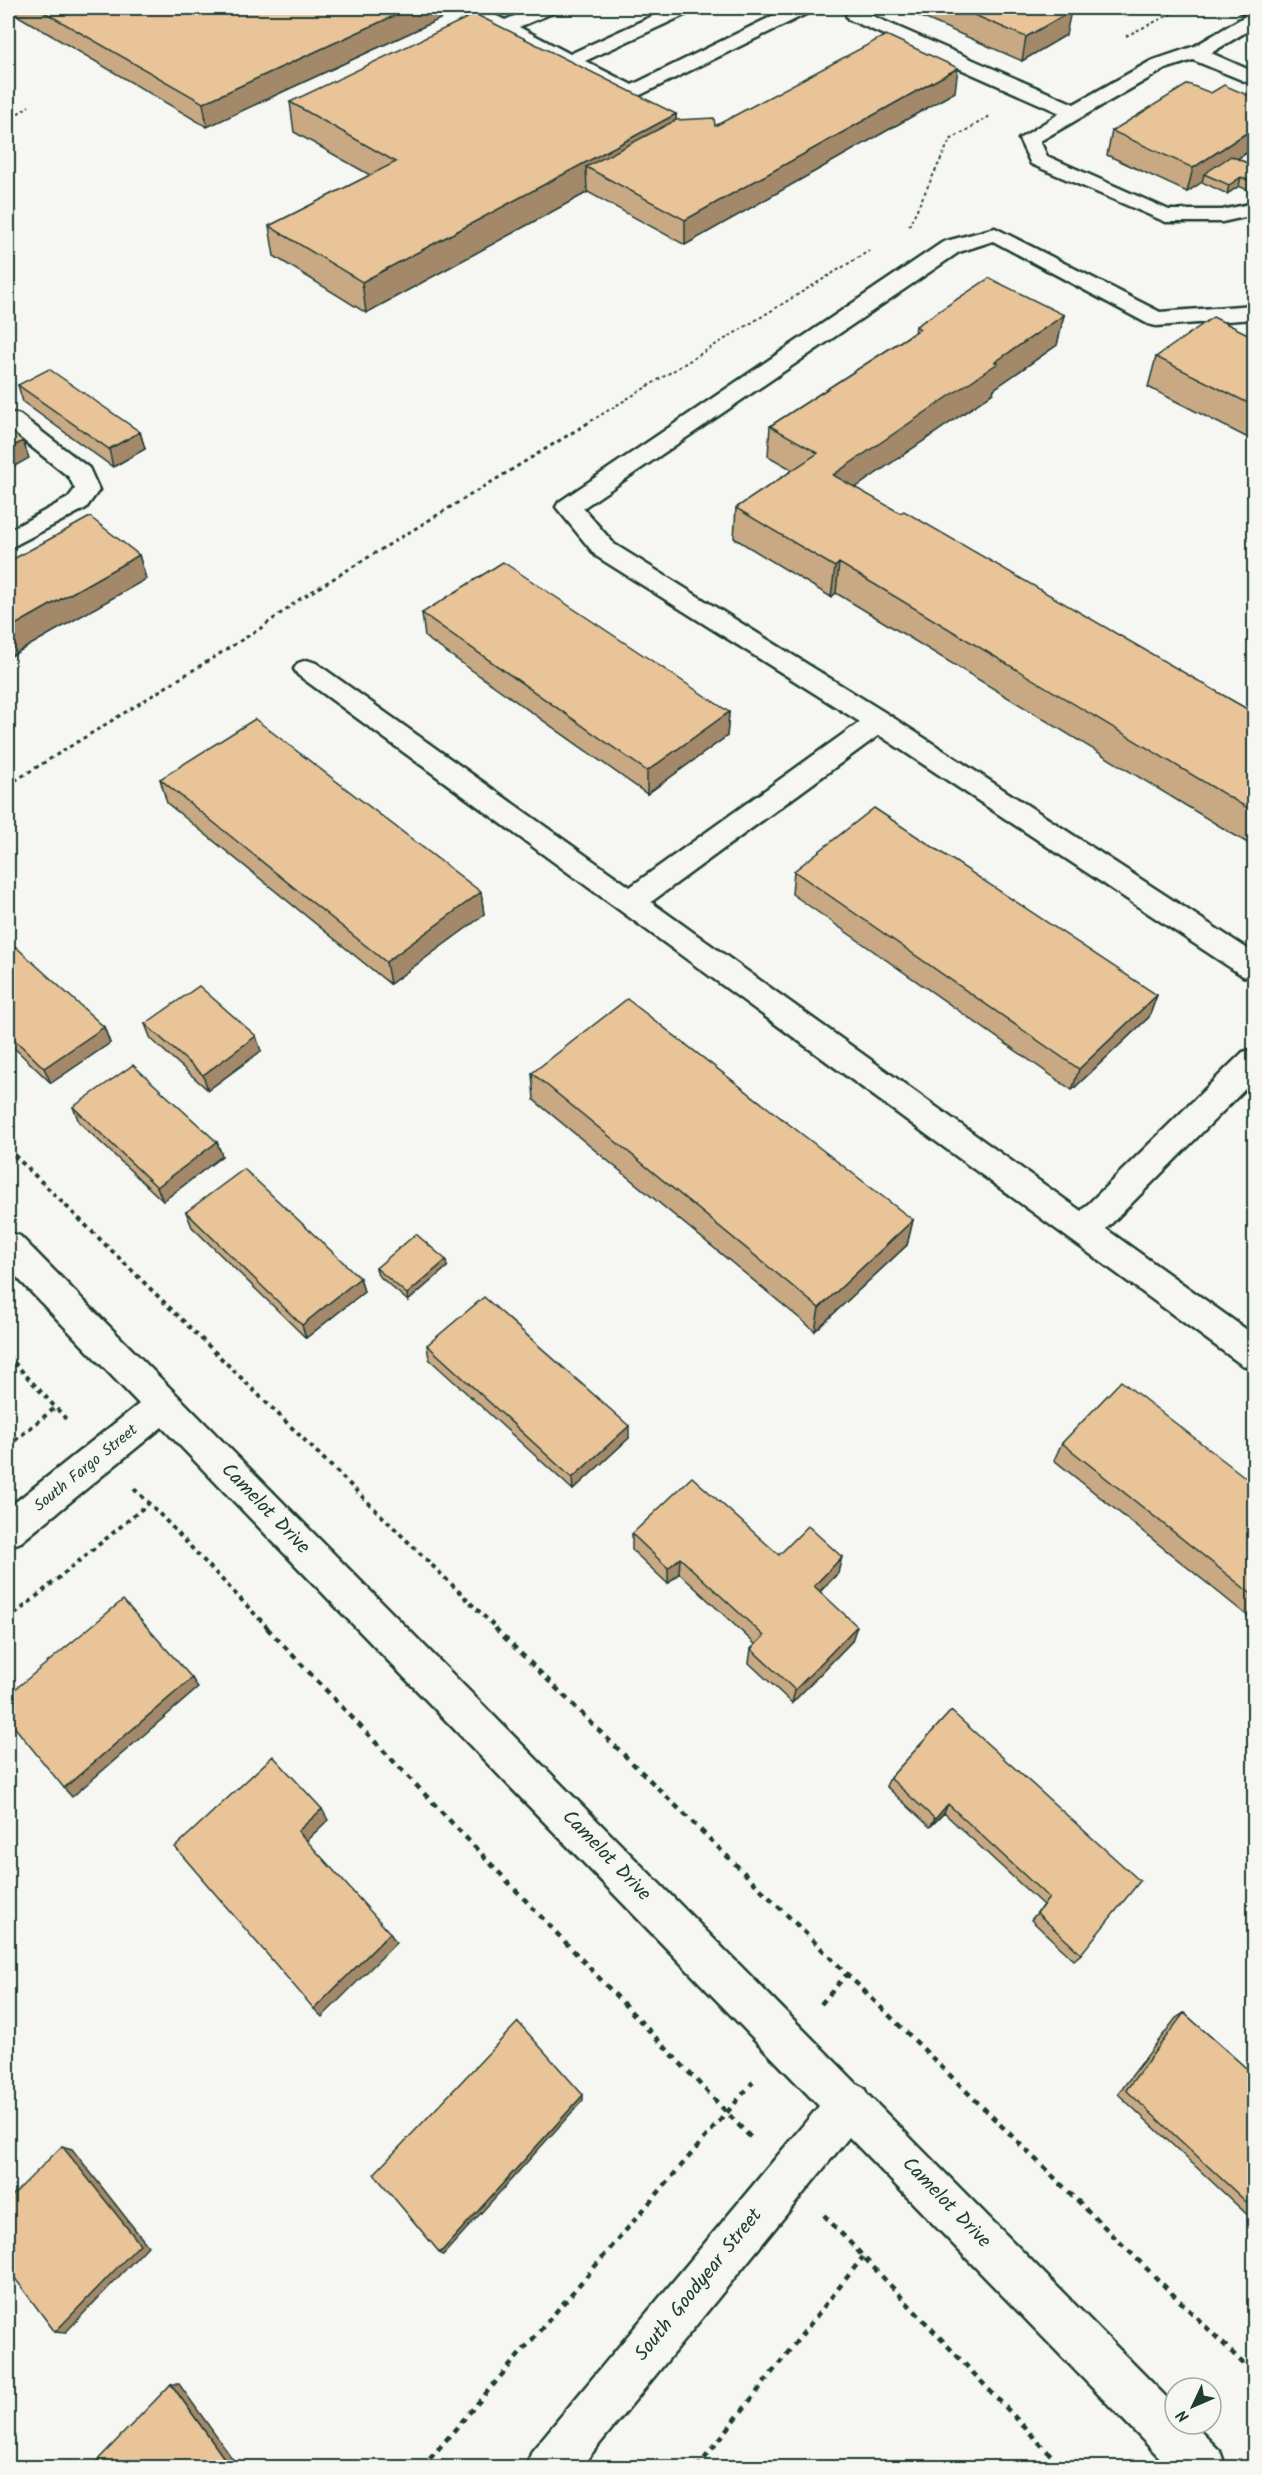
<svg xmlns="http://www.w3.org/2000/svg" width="1262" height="2475" font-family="Kalam,sans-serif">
<rect width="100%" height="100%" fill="#f6f6f2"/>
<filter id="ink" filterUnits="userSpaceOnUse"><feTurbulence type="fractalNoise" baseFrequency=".0167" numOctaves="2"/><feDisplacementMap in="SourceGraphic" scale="12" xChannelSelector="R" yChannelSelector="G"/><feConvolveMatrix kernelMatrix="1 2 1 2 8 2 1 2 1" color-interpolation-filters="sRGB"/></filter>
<g filter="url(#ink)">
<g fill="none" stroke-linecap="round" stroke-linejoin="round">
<g stroke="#1f3d34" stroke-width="5">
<path id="service" d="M458,8h22l25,12 28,-12h24l-2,4 -36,15 51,27 100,-46h23l-2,4 -106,49 47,24 157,-77h23l-2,4 -178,87 -172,-87z
M855,8h22l-7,7 204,89 77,-43 44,-15 52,-31 7,-2v14l-43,26 43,19v13l-61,-25 -28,9 -125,72 7,15 122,54h53l32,-7v12l-32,7h-56l-135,-58 -12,-25 41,-26 -212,-94 -2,-4z
M995,228l165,84 94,-7v14l-98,7 -8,-2 -155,-83 -34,11 -376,256 31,36 275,171 365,238v26l-11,-3 -364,-241 -228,167 430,309 162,-159 11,-3v31l-148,149 148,106v34l-12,-4 -944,-690 -4,-6 4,-6 9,-3 9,3 314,224 230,-165 -264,-166 -40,-49 3,-5 384,-260z
M12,413l8,2 69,53 10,22 -13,18 -78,41v-18l60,-33 7,-9 -6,-12 -61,-49v-14z"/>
</g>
<g stroke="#1f3d34" stroke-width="5">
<path id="minor" d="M8,1232l12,4 838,849 6,3 3,6 308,312v18h18l27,27 6,17h-56l-321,-331 -269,331h-54l6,-17 287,-345 -657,-679 -141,115 -13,5v-39l131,-104 -131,-136z"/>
</g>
<g stroke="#1f3d34" stroke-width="5">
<path id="trunk" d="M1238,8h16v9l-14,-5z"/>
</g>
<path stroke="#1f3d34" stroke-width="2" stroke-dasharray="3 3" stroke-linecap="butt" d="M1126,36l53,-26
M8,120l21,-14
M909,226l41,-86 40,-24
M586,424l283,-173"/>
<path stroke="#1f3d34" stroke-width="3" stroke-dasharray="4 4" stroke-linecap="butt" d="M8,785l253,-157 39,-29 288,-176"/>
<path stroke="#1f3d34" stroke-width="4" stroke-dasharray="4.5 4.5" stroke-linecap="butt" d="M8,1149l489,480
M8,1356l60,65
M8,1446l48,-39
M134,1489l15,14
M8,1620l141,-117 120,126"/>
<path stroke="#1f3d34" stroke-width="4.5" stroke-dasharray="6 6" stroke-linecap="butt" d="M267,1628l486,512
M495,1628l759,746
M821,2004l25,-29
M824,2215l239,253
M422,2468l331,-386
M697,2468l166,-211"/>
<use href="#service" fill="#f6f6f2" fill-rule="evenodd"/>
<use href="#minor" fill="#f6f6f2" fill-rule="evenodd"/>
<use href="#trunk" fill="#fadf96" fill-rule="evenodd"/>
</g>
<path fill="#c8a984" stroke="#1f3d34" stroke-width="1.5" d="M8,8h435l1,9 -237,110 -199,-117z
M901,8h162l3,27 -44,26z
M955,92l-270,153 -97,-53 -222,121 -92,-57 -5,-30 101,-51 -76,-43 -4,-30 386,12v6l39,6z
M1211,93l43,5v50l-16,11 16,7v27l-15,-7 -12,8 -25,-12 -15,10 -80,-37 5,-24z
M1064,315l-7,30 -63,44 -1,4 -138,95 399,225v125l-5,6 -413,-251 -5,4 -97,-59 2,-30 57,-38 -25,-14 2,-30 145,-94 1,-6z
M1254,337v104l-106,-54 8,-30z
M18,385l122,47 5,17 -32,18 -90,-65z
M139,555l7,24 -135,77 -3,-3v-91z
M422,613l307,99 -2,24 -80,58 -222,-157z
M160,779l321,113 3,23 -94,69 -223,-181z
M794,871l363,124 -8,22 -77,73 -280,-196z
M8,952l96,75 6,16 -59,40 -43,-41z
M145,1024l116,27 -53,39 -57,-51z
M532,1073l381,147 -6,25 -92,86 -281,-231z
M73,1107l144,35 5,14 -59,45 -84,-79z
M186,1212l174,66 4,14 -58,46 -114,-111z
M447,1267l-39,34 -30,-26 -2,-7z
M427,1345l202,93 -56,52 -144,-131z
M1062,1443l192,41v137l-200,-161z
M632,1534l147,21 59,18 -18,19 32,49 -60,62 -43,-40 2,-14 5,-4 -77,-72 -11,11 -36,-34z
M951,1711l130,243 -7,6 -43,-40 12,-15 -99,-92 -14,14 -44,-41 4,-8z
M1184,2013l70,62v146l-136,-127 58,-76z
M917,2463l8,2 2,3h-13z"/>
<path fill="#a3896b" stroke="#1f3d34" stroke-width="1.5" d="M411,8h32l1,9 -237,110 -4,-24z
M1071,11l-5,24 -44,26 4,-24z
M958,68l-3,24 -270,153v-25z
M676,114v30l-90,23 1,24 1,1 -222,121 -4,-31z
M1254,128v20l-43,28 -7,-2 -2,8 -15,10 6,-24z
M1241,177l-2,9 -12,8 2,-9z
M1064,315l-7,30 -63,44 -1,4 -163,112 3,-30 162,-113z
M140,432l5,17 -32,18 -4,-18z
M23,441l6,17 -21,12v-21z
M139,555l7,24 -135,77 -3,-10v-17z
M839,563l-3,30 -5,4 4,-30z
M729,712l-2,24 -80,58v-23z
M1254,830v8l-5,6z
M481,892l3,23 -94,69 -4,-22z
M1157,995l-8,22 -77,73 7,-21z
M104,1027l6,16 -59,40 -7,-15z
M256,1036l5,15 -53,39 -5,-15z
M217,1142l5,14 -59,45 -6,-14z
M913,1220l-6,25 -92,86 4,-23z
M446,1260l1,7 -39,34 -1,-7z
M360,1278l4,14 -58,46 -4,-13z
M629,1426v12l-56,52 -1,-12z
M842,1557l-4,16 -28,28 4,-15z
M680,1558l-1,15 -11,11v-16z
M857,1626l-5,15 -60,62 3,-13z
M192,1678l6,10 -126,109 -8,-9z
M948,1804l-4,9 -14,14 5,-8z
M322,1809l6,11 -23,22 -7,-11z
M390,1933l6,10 -74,74 -8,-8z
M583,2095v5l-140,155 -3,-2z
M62,2146l10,3 76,97 -83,87 -10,-1z
M171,2384h8l60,84h-8z"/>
<path fill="#e9c499" stroke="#1f3d34" stroke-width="1.5" d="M37,8h374l-208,95z
M958,8h105l8,3 -45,26z
M475,14l201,100 -314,168 -93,-56 127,-64 -106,-60z
M886,35l72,33 -273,152 -99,-53 90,-47 38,-2 1,8z
M1188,84l23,9 13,-8 30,13v30l-61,40 -81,-37z
M1231,156l23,10v17l-13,-6 -12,8 -25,-11z
M989,278l75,37 -69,47 3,1 -165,112 67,38 4,-2 350,202v99l-415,-249 -4,4 -99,-59 82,-55 -48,-27 150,-97 -4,-3z
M1213,317l41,20v69l-98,-49z
M49,369l91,63 -31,17 -91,-64z
M8,429l15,12 -15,8z
M90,517l49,38 -131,74v-67z
M503,562l226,150 -82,59 -225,-158z
M255,719l226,173 -95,70 -226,-183z
M874,808l283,187 -78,74 -285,-198z
M16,947l88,80 -60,41 -36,-35v-81z
M199,986l57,50 -53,39 -58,-51z
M627,999l286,221 -94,88 -287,-235z
M133,1065l84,77 -60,45 -84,-80z
M244,1169l116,109 -58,47 -116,-113z
M416,1234l30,26 -39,34 -31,-26z
M484,1297l145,129 -57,52 -145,-133z
M1121,1381l133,103v112l-192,-153z
M692,1477l87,78 29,-29 34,31 -28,29 43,40 -62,64 -44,-41 13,-13 -84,-78 -12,10 -36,-34z
M123,1600l69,78 -128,110 -56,-69v-24z
M951,1711l189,170 -59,73 -44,-41 12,-15 -101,-94 -13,15 -45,-41z
M273,1756l49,53 -24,22 92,102 -76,76 -139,-162z
M1184,2013l70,62v134l-128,-119z
M518,2022l65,73 -143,158 -66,-79z
M62,2146l78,98 -85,88 -47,-63v-69z
M171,2384l60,84h-141z"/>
</g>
<g text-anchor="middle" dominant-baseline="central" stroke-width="6" stroke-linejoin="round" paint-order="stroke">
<g font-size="16" fill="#1f3d34" stroke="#f6f6f2">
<text transform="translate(86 1468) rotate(-39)">South Fargo Street</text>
</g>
<g font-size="20" fill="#1f3d34" stroke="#f6f6f2">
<text transform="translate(265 1509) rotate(46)">Camelot Drive</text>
<text transform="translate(606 1856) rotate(46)">Camelot Drive</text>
<text transform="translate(946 2203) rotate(46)">Camelot Drive</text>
<text transform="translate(699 2285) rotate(-51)">South Goodyear Street</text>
</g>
</g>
<rect width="1262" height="2475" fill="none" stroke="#f6f6f2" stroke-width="30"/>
<rect x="15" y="15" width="1232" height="2445" fill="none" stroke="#1f3d34" stroke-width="2" filter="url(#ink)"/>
<g transform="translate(1193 2406) rotate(226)"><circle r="28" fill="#f6f6f2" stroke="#a0aca6" stroke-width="1.5"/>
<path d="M0-4.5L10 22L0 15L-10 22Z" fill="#1f3d34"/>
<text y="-9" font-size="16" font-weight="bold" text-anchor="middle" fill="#1f3d34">N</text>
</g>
</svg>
